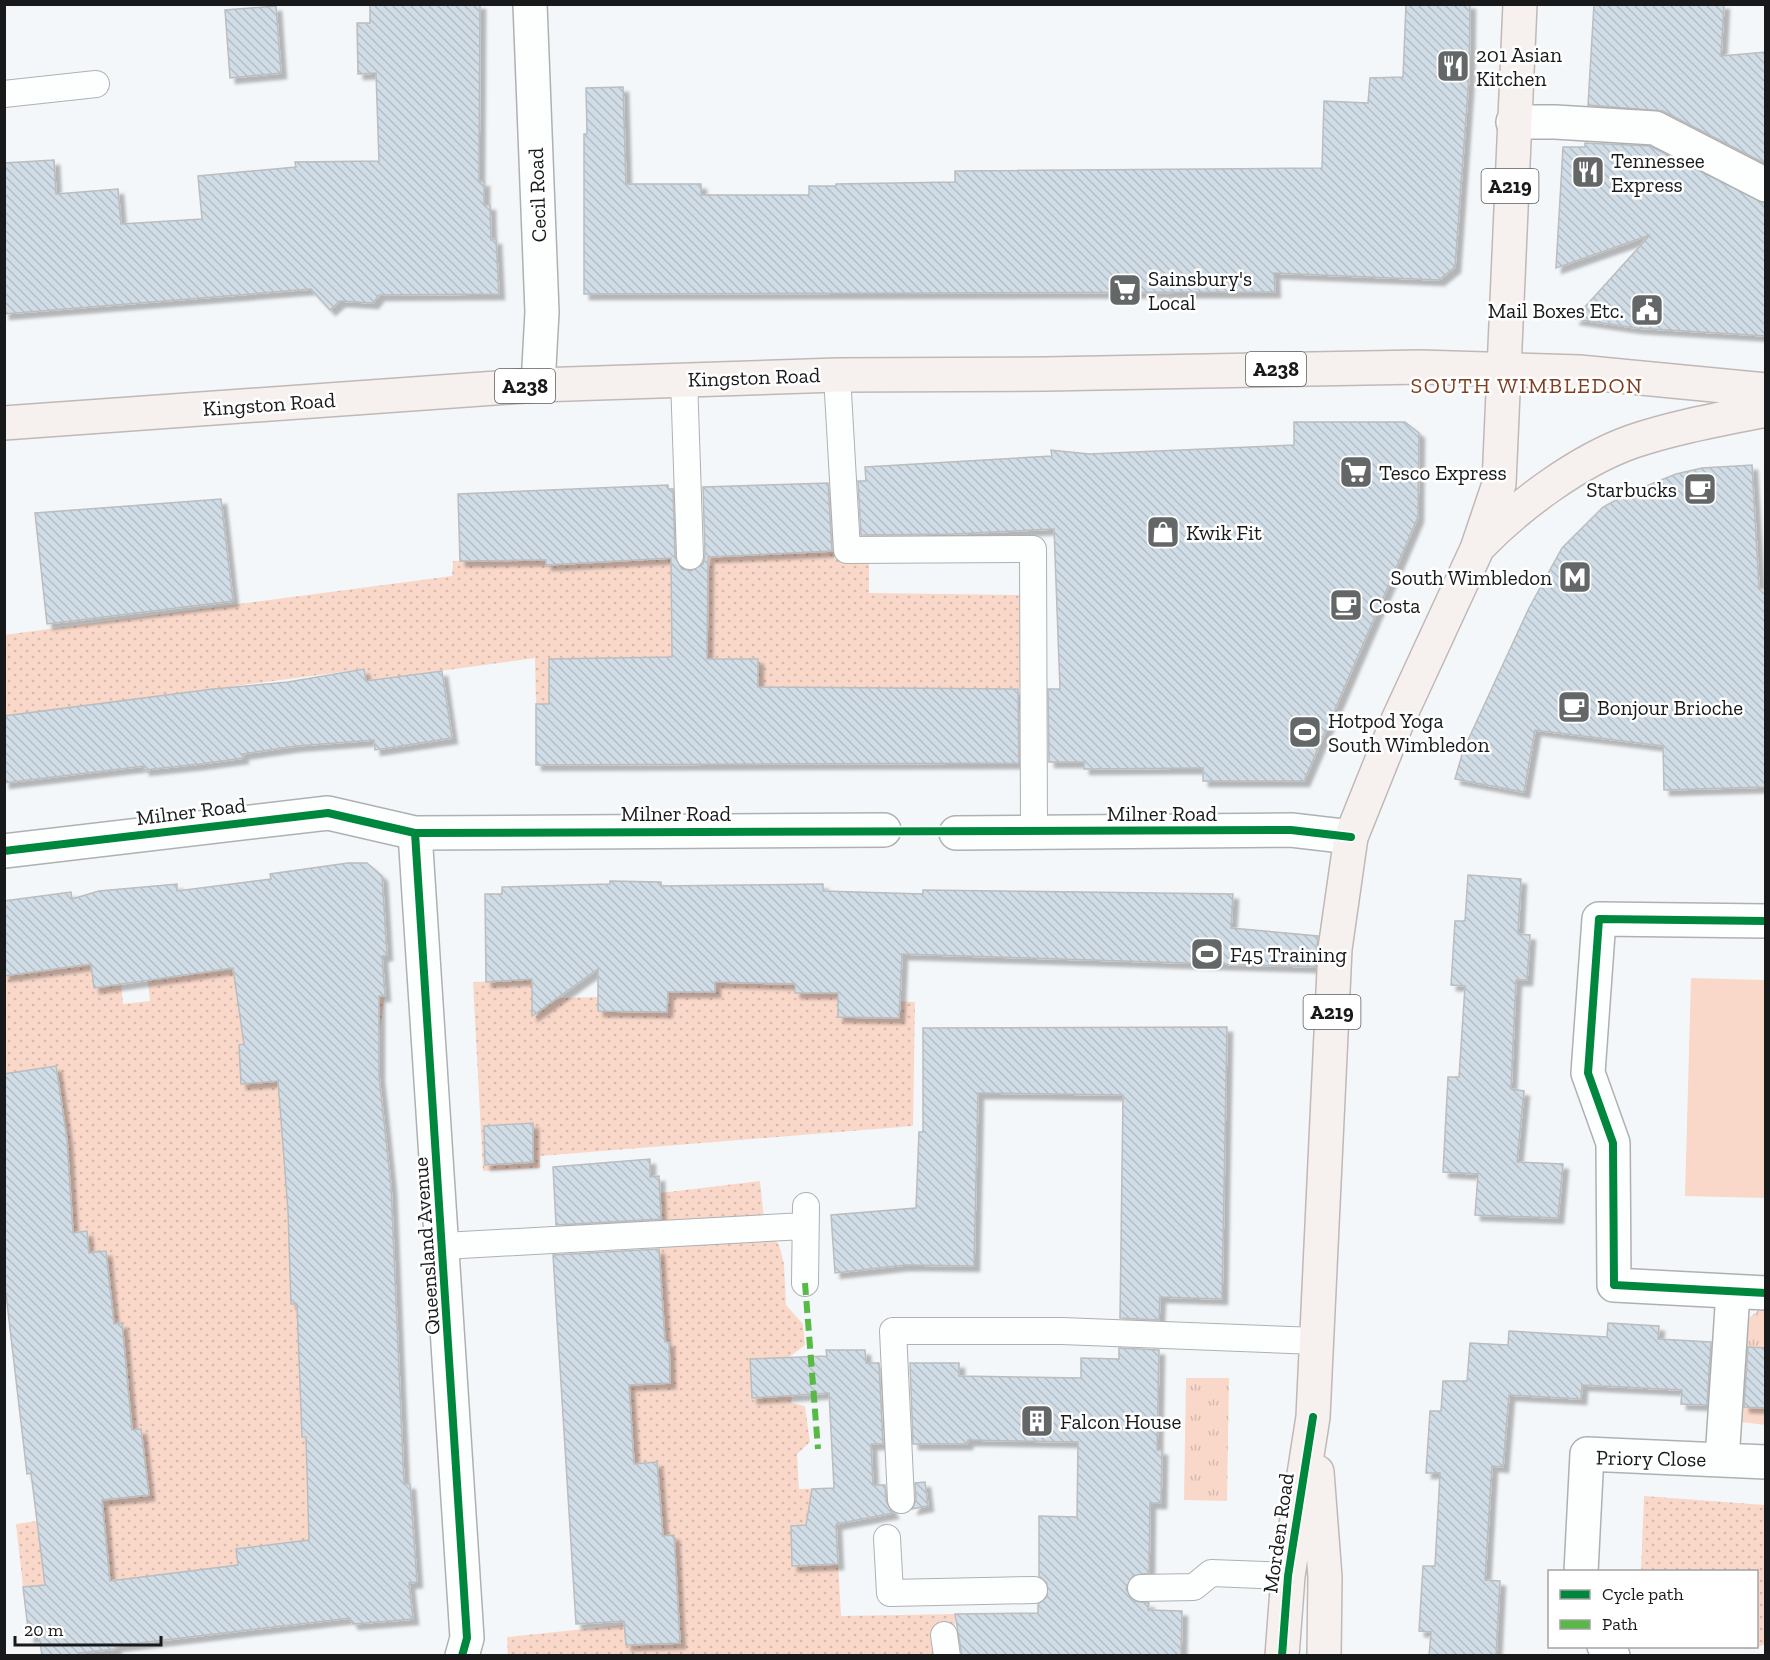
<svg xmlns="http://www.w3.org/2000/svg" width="1770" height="1660" font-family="'Zilla Slab',serif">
<defs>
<pattern id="grass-tufts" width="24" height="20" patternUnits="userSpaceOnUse" patternTransform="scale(1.5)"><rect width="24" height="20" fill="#f9d8ca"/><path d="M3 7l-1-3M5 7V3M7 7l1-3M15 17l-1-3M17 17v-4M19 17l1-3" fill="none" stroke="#d5b9ad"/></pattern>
<pattern id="garden-dots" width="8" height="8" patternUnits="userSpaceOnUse" patternTransform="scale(1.5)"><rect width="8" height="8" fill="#f9d8ca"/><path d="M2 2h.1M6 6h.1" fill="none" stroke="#d5b9ad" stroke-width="1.8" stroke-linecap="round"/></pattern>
<pattern id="building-back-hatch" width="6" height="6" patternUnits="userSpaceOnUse" patternTransform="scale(1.5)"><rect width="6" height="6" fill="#d1dde6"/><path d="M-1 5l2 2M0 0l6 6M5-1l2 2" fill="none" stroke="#b3bdc5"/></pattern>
<filter id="shadow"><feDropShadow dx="5.5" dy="5.5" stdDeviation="1.5" flood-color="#0004"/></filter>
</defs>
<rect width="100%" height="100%" fill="#f4f7fa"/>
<path fill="url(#grass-tufts)" d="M1760,1309l5,1v115l-23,-3 -6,-9 7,-90z
M1186,1378h43l-2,123 -43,-1z"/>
<path fill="#f9d8ca" d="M1691,978l74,2v218l-80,-2z"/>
<path fill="url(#garden-dots)" d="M835,551l-1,8 35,-2v36l158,2v93l-91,2 -178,13v-44l-56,-1 -153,46h-13l-1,-46 -169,23 -2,-12 -359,47 -1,-81 448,-59 1,-15 93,-2v6z
M220,945l128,53 37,-2 -6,40 -140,9 2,39 37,-3 10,130 3,93h6l5,132 4,1 1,49 103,-2 3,50 -177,15 2,16 -130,17h-38l-47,5 -7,-63 21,-3 65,-21 47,-5 -54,-60 27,-112 -26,3 10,-75 -17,2 -2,-21 -26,2 -6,-168 -50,8v-98l86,-12 4,24 26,-4 2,20 27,-3 -5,-46 31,22 47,-8z
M739,958l57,3 -1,32h43v24l36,-17 41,2 -2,124 -373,30v12l-57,3 -10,-189 35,-1 1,-20 23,-1 9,43 9,1 8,-6 40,-1v14l69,1 1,-22 47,2v-10l23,1z
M760,1181l4,38 -103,4 -1,-30z
M774,1239l5,6 5,19 2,41 17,19 2,21 -17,13 4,45 13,3 5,36 -13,12 2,35 35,-1 7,128 114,-2v41l-447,1 -1,-19 135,-14 22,-62h12l-2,-25 -36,2 23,-17 -4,-59 -23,2 -5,-79 40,-2v-41l-46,3 38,-65 -2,-33z
M1644,1496l121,9v139l-11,5 -36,-2 38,-1v-74l-115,-1z"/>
<path fill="url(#building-back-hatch)" stroke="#bbbdbf" stroke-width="1.5" filter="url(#shadow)" d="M370,4h110l-1,178 5,-1v24h6l1,35 5,-1 3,55 -120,1 -6,8 -33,-2 -10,9 -19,-21 -307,25v-151l50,-3 2,34 62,-5 3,35 81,-5 -4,-43 98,-9 -1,-5 84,-1 -3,-88 -18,1 -1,-51h13z
M1406,4h64l-1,72 -14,191 -16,13 -165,-7 1,19 -691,2v-160h3l-1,-46 37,-1 3,97h75v11h108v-9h27v-2l119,-2v-11l367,-3 2,-67 44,2 2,-25 33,-1z
M1594,4h130l-3,52 45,-4v112l-103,-53 -75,-6z
M276,6l5,67 -51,5 -5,-68z
M1585,143l65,3 116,58v132l-130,-8 -62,-9 76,-84 -94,33 7,-121h22z
M1294,422h111l14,11 -1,84 -114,264h-101v-13l-119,1v-7h-35l-1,-73h12l-6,-160 -101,5 -92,1 -3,-54h8l-1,-14 187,-11 -1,-6 38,4 205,-9z
M1752,465l7,123h7v199l-102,3 -1,-44 -128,-16 -11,62 -69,-13 8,-28 66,-143 33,-60 41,-41 26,-14 47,-19 26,-6z
M828,483l4,68 -124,6 -1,102h51v28l260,2 1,74 -483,2v-61h13v-45l123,-2 -1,-99 -125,7v-5l-86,1 -2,-67 210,-9v4h5l2,68 7,12 9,2 12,-7 2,-8 -2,-69z
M221,499l12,102 -186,23 -12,-111z
M364,669l2,12 76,-10 10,67 -77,12 -1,-10 -78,6 -54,8 1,4 -43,6 -56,6v-4l-140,17v-67l209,-27 75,-7z
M348,863h19l15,13 5,79 -5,1 3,40h-6v80l12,110 13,298h6l7,98 -8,1 4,36 -60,5 -3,-6 -235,28 1,3 -37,4v3h-37l-3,-21 -10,2 -6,-50 22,-2 -14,-112 -4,1 -23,-197v-203l52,-8 11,74 6,93 14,-2 2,22 17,-2 8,73 8,-1 10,107 9,-1 8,66 -47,5 8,81 128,-16 -2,-16 73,-9 -3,-103h-4l-5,-133h-6l-3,-93 -10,-130 -37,3 -2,-39 5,-1 -11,-76 -139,20 -3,-24 -87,12v-75l67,-9 1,7 27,-8 78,-7v7l94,-12 -1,-5z
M1468,875l53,4 -3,55 12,1 -3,45h-11l-5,109 13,2 -7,71 46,2 -5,54 -83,-3 3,-41 -35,-2 5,-95h11l6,-91 -14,-1 4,-64h10z
M610,881l51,1v4l162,-2v7l100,3v-4l310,4 -2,34 87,8 -3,31 -413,-13 -3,64 -61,-1v-24h-43v-9l-80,-2v10h-47l-1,20 -69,-1v-42l-66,47v-37l-46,3 -1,-88h17v-7l108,-3z
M1227,1027l-5,272 -62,-2 -1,23 -39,-2 3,-223 -145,-2 -4,173 -69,-1 -70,8 -4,-58 85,-7 3,-76h4v-104z
M533,1123v39l-48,3 -1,-39z
M650,1159v18l9,-1 2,43 -105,6 -3,-58z
M659,1249l6,93h4l1,41 -41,2 5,79 23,-2 6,74 11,-1 6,108 -54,2 -2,-24 -48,3 -23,-369z
M1608,1323l51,3 -1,13 53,3 -4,63 -26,-1 1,-14 -100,-5 -1,14 -72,-4 -6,72 -11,-1 -7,114 15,1 -4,75h-67l2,-24 -12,-1 4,-65h12l5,-93h-14l4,-62h11l2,-30h24l3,-38 38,2 1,-14 98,6z
M1748,1347l18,1v60l-22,-1z
M1119,1348l40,2 -2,100h5l-1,53h-11l-1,70 -16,3 -7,13 7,12 16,2 -1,7 34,1 -1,45h-219l-7,-42 83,-1v-9l9,-7v-14l-8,-7v-60l38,1 1,-75 -110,-2 -1,4h-54l-3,-81h49v13l122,2v-20l38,1z
M826,1350h39l1,13h13l4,81h-12l2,41h12l1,16 7,12 -57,11 2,40 -46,2 -1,-40 15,-1 6,-36 22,-1 -5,-95 -77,5 -2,-39 77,-3z
M925,1482l3,24 -16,3 4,-9 -1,-17z"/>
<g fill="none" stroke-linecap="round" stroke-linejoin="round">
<g stroke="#aeb1b2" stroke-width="28">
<path id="lane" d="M4,94l92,-10
M837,375l10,175 186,-1 1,283
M684,379l6,177
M444,1246l360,-20
M805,1283l1,-77
M901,1500l-8,-169h169l255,10
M887,1538l3,55 144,-3
M1141,1588l53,-1 17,-14 77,3
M944,1635l3,21"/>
</g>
<g stroke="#aeb1b2" stroke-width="36">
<path id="street" d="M1513,122h42l100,6 111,57
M415,833l52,805 -5,18
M956,833l335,-3 60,7
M4,851l324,-38 87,20 469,-3
M1766,921l-167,-2 -11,154 25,70 1,142 152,8
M1722,1460l11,-168
M1581,1572l6,-118 179,8
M1604,1646l9,10"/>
</g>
<g stroke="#aeb1b2" stroke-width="36">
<path id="secondary" d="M530,4l12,308 -4,73"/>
</g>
<g stroke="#c0b8b6" stroke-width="36">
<path id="primary" d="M4,423l534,-38 299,-10 209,-1 374,-7 159,5 187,18
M1480,545c39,-40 98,-84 151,-103 44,-15 90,-23 135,-32
M1317,1472l8,105 -1,79
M1282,1656l6,-80 25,-159 22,-468 16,-112 47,-117 79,-171 22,-65 21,-480"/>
</g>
<use href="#lane" stroke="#fdfefe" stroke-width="26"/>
<use href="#street" stroke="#fdfefe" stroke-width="33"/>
<use href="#secondary" stroke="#fdfefe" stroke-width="33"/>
<use href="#primary" stroke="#f6f1ef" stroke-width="33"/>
<path stroke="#58b947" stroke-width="6" stroke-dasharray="12 6" stroke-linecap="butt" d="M805,1283l13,166"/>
<g stroke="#fff" stroke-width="11">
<path id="cycleway" d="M415,833l52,805 -5,18
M4,851l324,-38 87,20 876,-3 60,7
M1766,921l-167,-2 -11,154 25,70 1,142 152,8
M1282,1656l6,-80 25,-159"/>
</g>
<use href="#cycleway" stroke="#00873e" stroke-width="8"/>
</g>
<defs>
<g id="restaurant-square" transform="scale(1.725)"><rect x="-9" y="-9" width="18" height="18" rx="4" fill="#646768" stroke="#fff"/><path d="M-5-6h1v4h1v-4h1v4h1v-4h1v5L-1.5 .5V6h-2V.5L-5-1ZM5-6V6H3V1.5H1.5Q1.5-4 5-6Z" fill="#fff"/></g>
<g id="supermarket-square" transform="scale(1.725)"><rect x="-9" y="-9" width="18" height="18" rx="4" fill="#646768" stroke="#fff"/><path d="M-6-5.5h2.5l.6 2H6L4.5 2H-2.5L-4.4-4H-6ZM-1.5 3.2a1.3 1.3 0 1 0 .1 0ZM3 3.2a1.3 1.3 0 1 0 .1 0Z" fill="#fff"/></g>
<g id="civic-square" transform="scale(1.725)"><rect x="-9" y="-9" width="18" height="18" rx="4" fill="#646768" stroke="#fff"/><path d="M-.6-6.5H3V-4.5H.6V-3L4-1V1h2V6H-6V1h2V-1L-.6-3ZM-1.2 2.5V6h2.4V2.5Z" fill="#fff"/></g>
<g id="cafe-square" transform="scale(1.725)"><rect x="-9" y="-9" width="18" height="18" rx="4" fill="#646768" stroke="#fff"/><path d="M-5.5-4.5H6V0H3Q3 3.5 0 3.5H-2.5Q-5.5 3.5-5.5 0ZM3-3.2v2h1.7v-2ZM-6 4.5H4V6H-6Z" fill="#fff"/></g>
<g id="shop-square" transform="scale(1.725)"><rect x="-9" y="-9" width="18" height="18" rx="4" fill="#646768" stroke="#fff"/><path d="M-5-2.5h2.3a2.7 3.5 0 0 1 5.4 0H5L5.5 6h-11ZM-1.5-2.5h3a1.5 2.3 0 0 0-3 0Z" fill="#fff"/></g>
<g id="metro-square" transform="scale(1.725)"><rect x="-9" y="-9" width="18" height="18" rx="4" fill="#646768" stroke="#fff"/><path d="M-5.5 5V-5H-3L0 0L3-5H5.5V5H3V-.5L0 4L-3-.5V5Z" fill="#fff"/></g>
<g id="stadium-square" transform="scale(1.725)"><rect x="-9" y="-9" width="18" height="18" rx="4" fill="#646768" stroke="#fff"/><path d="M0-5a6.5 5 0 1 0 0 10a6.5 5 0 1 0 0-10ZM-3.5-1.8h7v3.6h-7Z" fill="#fff"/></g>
<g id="building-square" transform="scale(1.725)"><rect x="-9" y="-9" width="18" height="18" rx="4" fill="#646768" stroke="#fff"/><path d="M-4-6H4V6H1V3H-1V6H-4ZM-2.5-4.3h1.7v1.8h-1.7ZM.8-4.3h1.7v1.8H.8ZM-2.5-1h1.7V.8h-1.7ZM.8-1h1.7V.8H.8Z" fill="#fff"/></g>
</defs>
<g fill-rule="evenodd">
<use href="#restaurant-square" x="1453" y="66"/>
<use href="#restaurant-square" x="1588" y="172"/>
<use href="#supermarket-square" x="1125" y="290"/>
<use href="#civic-square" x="1647" y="310"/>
<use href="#supermarket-square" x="1356" y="472"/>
<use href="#cafe-square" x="1700" y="489"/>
<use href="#shop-square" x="1163" y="532"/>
<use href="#metro-square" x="1575" y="577"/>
<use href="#cafe-square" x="1346" y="605"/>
<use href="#cafe-square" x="1574" y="707"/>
<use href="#stadium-square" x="1305" y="732"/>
<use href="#stadium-square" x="1207" y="954"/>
<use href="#building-square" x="1037" y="1421"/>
</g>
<g text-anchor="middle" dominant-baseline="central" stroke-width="5" stroke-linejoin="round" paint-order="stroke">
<g fill="#fff" stroke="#5d5e5f" stroke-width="1.5">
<rect x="1481.5" y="169" width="57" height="34" rx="4.5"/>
<rect x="1246" y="352" width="60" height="34" rx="4.5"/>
<rect x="495" y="369" width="60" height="34" rx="4.5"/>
<rect x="1303.5" y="995" width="57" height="34" rx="4.5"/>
</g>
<g font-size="20" font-weight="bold" fill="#17191a">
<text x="1510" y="186">A219</text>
<text x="1276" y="369">A238</text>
<text x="525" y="386">A238</text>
<text x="1332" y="1012">A219</text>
</g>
<g font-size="21" fill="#17191a" stroke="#fff" text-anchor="start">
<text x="1476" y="54">201 Asian<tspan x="1476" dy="24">Kitchen</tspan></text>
<text x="1611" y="160">Tennessee<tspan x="1611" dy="24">Express</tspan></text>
<text x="1148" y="278">Sainsbury's<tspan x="1148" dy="24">Local</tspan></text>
<text x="1624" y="310" text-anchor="end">Mail Boxes Etc.</text>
<text x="1379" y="472">Tesco Express</text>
<text x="1677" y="489" text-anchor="end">Starbucks</text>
<text x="1186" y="532">Kwik Fit</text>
<text x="1552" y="577" text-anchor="end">South Wimbledon</text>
<text x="1369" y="605">Costa</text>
<text x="1597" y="707">Bonjour Brioche</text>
<text x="1328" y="720">Hotpod Yoga<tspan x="1328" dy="24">South Wimbledon</tspan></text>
<text x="1230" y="954">F45 Training</text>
<text x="1060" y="1421">Falcon House</text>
</g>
<g font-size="21" fill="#17191a" stroke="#fff">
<text transform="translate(537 195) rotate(-92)">Cecil Road</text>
<text transform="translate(754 377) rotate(-2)">Kingston Road</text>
<text transform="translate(269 404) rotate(-4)">Kingston Road</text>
<text transform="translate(191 811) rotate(-7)">Milner Road</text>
<text x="676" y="813">Milner Road</text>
<text x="1162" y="813">Milner Road</text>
<text transform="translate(426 1246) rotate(-94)">Queensland Avenue</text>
<text transform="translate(1651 1458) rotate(1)">Priory Close</text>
<text transform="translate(1278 1533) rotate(-82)">Morden Road</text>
</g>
<g font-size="22" letter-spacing="1.5" fill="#7f3e1e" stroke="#fff">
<text x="1527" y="385">SOUTH WIMBLEDON</text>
</g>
</g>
<rect width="1770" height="1660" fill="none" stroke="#17191a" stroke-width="12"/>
<rect x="1548" y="1570" width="210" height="78" fill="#ffffff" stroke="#a2a3a3" stroke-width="1.5"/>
<rect x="1560" y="1590" width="30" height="9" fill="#00873e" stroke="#a2a3a3" stroke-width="1.5"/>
<text x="1602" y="1600" font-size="18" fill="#17191a">Cycle path</text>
<rect x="1560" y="1620" width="30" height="9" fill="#58b947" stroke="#a2a3a3" stroke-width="1.5"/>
<text x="1602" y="1630" font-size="18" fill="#17191a">Path</text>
<path d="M15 1636v9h146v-9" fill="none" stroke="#17191a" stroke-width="3"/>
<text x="24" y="1636" font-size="18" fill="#17191a" stroke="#ffffff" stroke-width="4.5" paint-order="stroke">20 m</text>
</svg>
